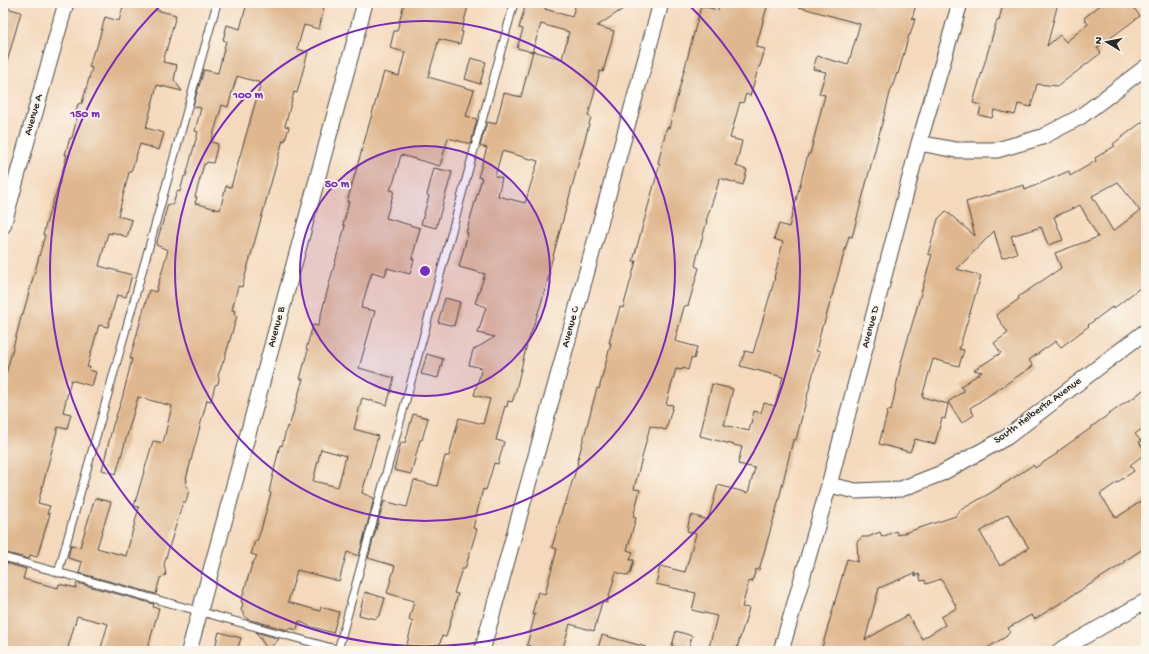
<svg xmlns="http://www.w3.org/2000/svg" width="1149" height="654" font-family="'Gochi Hand',sans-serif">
<rect width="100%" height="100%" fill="#fbf7ec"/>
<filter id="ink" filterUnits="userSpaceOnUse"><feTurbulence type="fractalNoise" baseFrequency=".025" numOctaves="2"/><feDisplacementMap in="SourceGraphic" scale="8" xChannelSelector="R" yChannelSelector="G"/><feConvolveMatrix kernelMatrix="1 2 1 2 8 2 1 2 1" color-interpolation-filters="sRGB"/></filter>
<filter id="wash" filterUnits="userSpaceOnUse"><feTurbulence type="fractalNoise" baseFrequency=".012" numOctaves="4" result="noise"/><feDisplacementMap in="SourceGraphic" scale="16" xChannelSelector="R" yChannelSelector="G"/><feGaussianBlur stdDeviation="0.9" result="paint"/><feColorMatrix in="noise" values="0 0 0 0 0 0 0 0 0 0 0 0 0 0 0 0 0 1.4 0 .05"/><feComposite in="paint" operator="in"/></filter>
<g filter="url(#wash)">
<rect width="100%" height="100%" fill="#f4d9bc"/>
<g id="blocks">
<path fill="#dfb78e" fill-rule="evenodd" d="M124,3h34l-2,7 20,5 -13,47 14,3 -3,15 8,11 -25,-6 -11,43 18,5 -5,17 -19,-6 -9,28h-2l-11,44 14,4 -5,17 -15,-5v2l-4,-1 -9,33 33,9 -6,22 -9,-2 -9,32 -9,-2 -12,42h3l-1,3 7,2 -4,14 -21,-6 -8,32 8,2 -4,15 -9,-2 -20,76 12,3 -3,7 3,1 -13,43 -7,-2 -1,4 -26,-7v-167l19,-71h1l22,-79h-2l4,-15 14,-42 6,-23h-2l5,-17h2l6,-24 -2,-3 2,-7 4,-1 10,-35 -3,-1 5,-17h2l9,-33 14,4z
M247,3h78l-6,26 -15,-4 -7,24 11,3 -11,41 -3,-1 -9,34 4,1 -4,14 -2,-1 -41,147 -4,-1 -6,24 3,1 -1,4 3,1 -12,41 -7,18 1,3 -1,6 -3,1 -4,16 -4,-1 -21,79h1l-1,7 3,4 -3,12h-3l-19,62 2,11 -6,3 -4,16 -77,-21 3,-11 -14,-4 3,-13 9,2 15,-49 16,4 -14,46 29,8 13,-49 -5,-1 19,-65 10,2 9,-37 -34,-9 -22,77 -14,-4 11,-45 9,-26 10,-40h-2l19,-69 7,2 12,-42 -12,-5 12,-41 5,1 4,-14 3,1 4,-16h2l12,-44 -3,-1 6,-23 -8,-2 11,-36 14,3 8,-32 -3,-1 4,-15 13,4zM237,76l24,7 -30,104 -5,-1 -6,24 -25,-7 2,-6h-2l9,-33h2l1,-2 6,1 5,-19 -7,-2 11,-37 6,2z
M404,3h65l-8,29h2l-3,12 -21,-5 -11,38 46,13 -8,26 11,3 -6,25 -23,-6 -8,28 -39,-11 -7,26 -4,9 4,1 -8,27 34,10 -8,31h2l-4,15 -23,-6 -2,8 -13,-4 -11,36 14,3 -16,57 35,10 -7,27 -25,-7 -8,31 24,7 -16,57 12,5 -15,58 -12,-4 -8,29 -42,-11 -9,32 32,9 1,-4 18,5 -6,21 -24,-7 -10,-5 -2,9 -7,-2 -2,2 -41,-11 -6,-9 2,-7 -2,-1 11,-38 5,-8 -6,-2 4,-13h2l4,-11 10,-37 -2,-1 11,-47 2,1 5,-20 2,1 14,-48h-3l8,-29 -2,-1 7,-24 5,1 9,-34 18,-66 -2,-1 6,-23h-2l37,-130 15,4 6,-24 -15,-4 4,-17h3zM321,449l25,7 -8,31 -25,-6z
M526,3h20l-1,6 27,8 4,-14h56l-35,23 17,5 -3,12 -8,29 -3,-1 -12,45 3,1 -42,154 1,1 -10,35 -13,37 -12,50 -3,8 -4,-1 -1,6 -2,-1 -9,34 8,2 -6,22 -4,-1 -8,27 -3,-1 -10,39 4,1 -12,40h-3l-8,24 4,1 -12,43 -4,-1 -4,15h-33l8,-29 -4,-2 5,-19 -27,-8 8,-27 -27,-8 16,-57 23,6 7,-27 23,6 8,-30h4l10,-38 24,6 7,-25 -16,-4 8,-27 -13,-3 4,-15 22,-13 -17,-4 8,-26 -11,-4 10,-29 -26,-7 9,-34h-2l16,-55 -4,-1 9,-29 -7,-2 7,-24 9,2 8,-31 17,4 12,-46 29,8 7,-27 -28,-8 -9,28 -15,-4 6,-19 -4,-1zM502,151l36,10 -13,42 -27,-7 4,-18 -7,-2z
M719,3h49l-12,44 9,2 -5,17h-1l-9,30 -4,-2 -3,9 -3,-1 -10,36 12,3 -6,25 11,4 -4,15 -23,-7 -14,43h1l-9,32 -3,13 4,2 -11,38 -2,-1 -2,2 -9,34 22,6 -3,12 -3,-1 -3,12 -5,-2 -1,2 -6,-1 -10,35 7,1 -7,25 -16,-4 -16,63 6,1 -7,27 3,1 -9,32 6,2 -3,8h4l-4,14h-1l-1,2 -12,-4 -9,31 -5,-1 -8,29 -24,-7 -8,27h-33l1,-5 -3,-1 8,-31h-3l6,-22 7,2 12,-45 -5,-2 12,-43 1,1 13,-42h-1l20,-75 2,1 12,-46h-2l5,-19h1l5,-17 3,1 13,-47h-3l24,-87 3,-10 -2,-1 5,-21 4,-15 2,1 32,-122 17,4z
M800,3h67l16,4 1,-4h23l9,2 -4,13 3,1 -5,16h-1l-11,39 -1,-1 -7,20 -38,144 -3,-1 -25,88 -2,2 -6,25 4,1 -5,14 -19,74h-3l-16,67 -18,63 -3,-1 -4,13 -3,-1 -7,26 7,1 -13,43h-28l9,-35 -25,-6 4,-17 -40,-9 4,-18 25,6 11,-38 -9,-3 3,-15 2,1v-2l16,5 10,-35 30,8 7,-25 -17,-4 4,-17 -42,-11 6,-27 6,-25 21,5 -9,36 25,6 5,-20 7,2 3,-10 11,3 8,-29 -43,-11 5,-15 8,2 22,-75h-1l9,-36 -9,-3 5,-15 10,3 19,-73h2l15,-59 -6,-1 7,-22 -13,-3 4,-13 31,9 12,-41 -61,-17z
M1003,3h55l-11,43 13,-11 6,7 22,-18 -4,-6 19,-15h27l10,13 -43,32 4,5 -43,33 -21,-2 -6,23 -13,-3 -3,11 -21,-5 -2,8 -13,-3 2,-10 -8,-2 24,-83 2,1z
M3,7l18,5 -14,50 -4,-1z
M471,58l15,4 -6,22 -15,-5z
M1146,119v164l-33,26 -1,-2 -24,18 1,1 -28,21 -5,-6 -27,19 4,6 -63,42 4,7 -12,8 -14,-21 16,-11 -3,-5 21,-14 -8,-2 27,-17 -7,-10 14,-10 -12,-18 23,-16 -1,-2 43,-29 -6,-15 43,-16 -18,-32 -26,12 9,23 -15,5 -7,-18 -30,9 6,17 -15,5 -8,-27 -37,38 24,7 -22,73 5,1 -5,16 -26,-7 -11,38 26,7 -3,15 -3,-1 -7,26 -20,-5 -5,13 -31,-8 9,-34 3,1 10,-48 31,-108 -4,-1 10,-35 8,-8 29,25 -9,-34 58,-17 1,5 44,-19 1,5 26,-15 -1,-3 20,-12 -2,-2zM1118,182l22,29 -27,20 -21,-35z
M434,168l18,4 -16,56 -15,-4 8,-28 -2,-1z
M445,298l15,4 -6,24 -16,-4z
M427,354l16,5 -5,19 -17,-4z
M1146,388v38l-11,8 6,7 -2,1 7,11 -16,12 4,6 -34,23 16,24 30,-20v49l-23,15 1,1 -89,56 -4,-4 -23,13 2,4 -3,3v1l-25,15h-161l26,-92 11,3 -1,-20 5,-5h6l12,-5 2,5 14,-6 2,4 58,-19v-2l4,-2 -1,-1 33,-19 41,-27 2,3 23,-15 -1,-1 34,-24v-1l38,-27v1zM1008,514l21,34 -29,18 -20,-34zM915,573v3l4,-2 2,7 4,-1 1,4 15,-5 16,29 -16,9 4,8 -23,14 -14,-24 -43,25 14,-52z
M413,414l15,4 -6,22h-2l-9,34 -17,-4 7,-28 4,1z
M3,562l23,7 -3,10 35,9 1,-4 17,4 1,-5 77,21 -1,3 6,1 -12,43h-47l8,-27 -31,-8 -10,35h-64z
M365,592l20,6 -5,17 -5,4 -16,-4z
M676,631l16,5 -4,14 -16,-4z
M219,632l22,6 -4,13h-10l-12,-4z
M256,632l23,7 -11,11z
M602,635l44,12 -1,4h-48z"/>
</g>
</g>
<g filter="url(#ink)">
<use href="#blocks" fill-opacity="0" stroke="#494541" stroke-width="1"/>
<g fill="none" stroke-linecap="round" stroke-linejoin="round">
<g stroke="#494541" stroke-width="9">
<path id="service" d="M3,557l340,94
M58,573l159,-570
M338,650l176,-647"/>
</g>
<g stroke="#494541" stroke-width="17">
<path id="minor" d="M919,143l37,7h41l45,-13 38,-20 66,-50
M3,226l63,-223
M829,485l27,6 45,-2 41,-16 65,-36 139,-106
M189,651l176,-648
M482,651l179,-648
M781,651l48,-166 90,-342 41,-140
M1059,651l87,-50"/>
</g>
<use href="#service" stroke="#fff" stroke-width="7"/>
<use href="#minor" stroke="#fff" stroke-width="15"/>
</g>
</g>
<circle cx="425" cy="271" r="125" fill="#7b2cbf" fill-opacity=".12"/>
<g fill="none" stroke="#7b2cbf" stroke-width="2">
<circle cx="425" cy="271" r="125"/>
<circle cx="425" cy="271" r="250"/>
<path d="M688 4A375 375 0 1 1 162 4"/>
</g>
<g text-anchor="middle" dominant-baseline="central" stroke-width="3.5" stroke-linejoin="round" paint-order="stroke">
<g font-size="11" fill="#2b2b2b" stroke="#fbf7ec">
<text transform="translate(34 115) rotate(-74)">Avenue A</text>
<text transform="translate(277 327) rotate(-75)">Avenue B</text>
<text transform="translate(571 327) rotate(-75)">Avenue C</text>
<text transform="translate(871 327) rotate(-75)">Avenue D</text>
<text transform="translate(1038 411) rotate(-36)">South Helberta Avenue</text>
</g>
</g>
<circle cx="425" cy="271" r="6" fill="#7b2cbf" stroke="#fbf7ec" stroke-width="2"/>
<g font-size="12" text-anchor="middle" font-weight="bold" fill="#7b2cbf" stroke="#fbf7ec" stroke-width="3.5" stroke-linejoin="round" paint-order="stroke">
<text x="248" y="98">100 m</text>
<text x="85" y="117">150 m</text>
<text x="337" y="187">50 m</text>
</g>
<rect width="1149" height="654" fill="none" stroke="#fbf7ec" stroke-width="16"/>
<g transform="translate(1107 42) rotate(280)" stroke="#fbf7ec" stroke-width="3" paint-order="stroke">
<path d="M0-3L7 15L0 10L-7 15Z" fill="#2b2b2b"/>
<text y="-6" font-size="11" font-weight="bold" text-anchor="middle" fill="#2b2b2b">N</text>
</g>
</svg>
